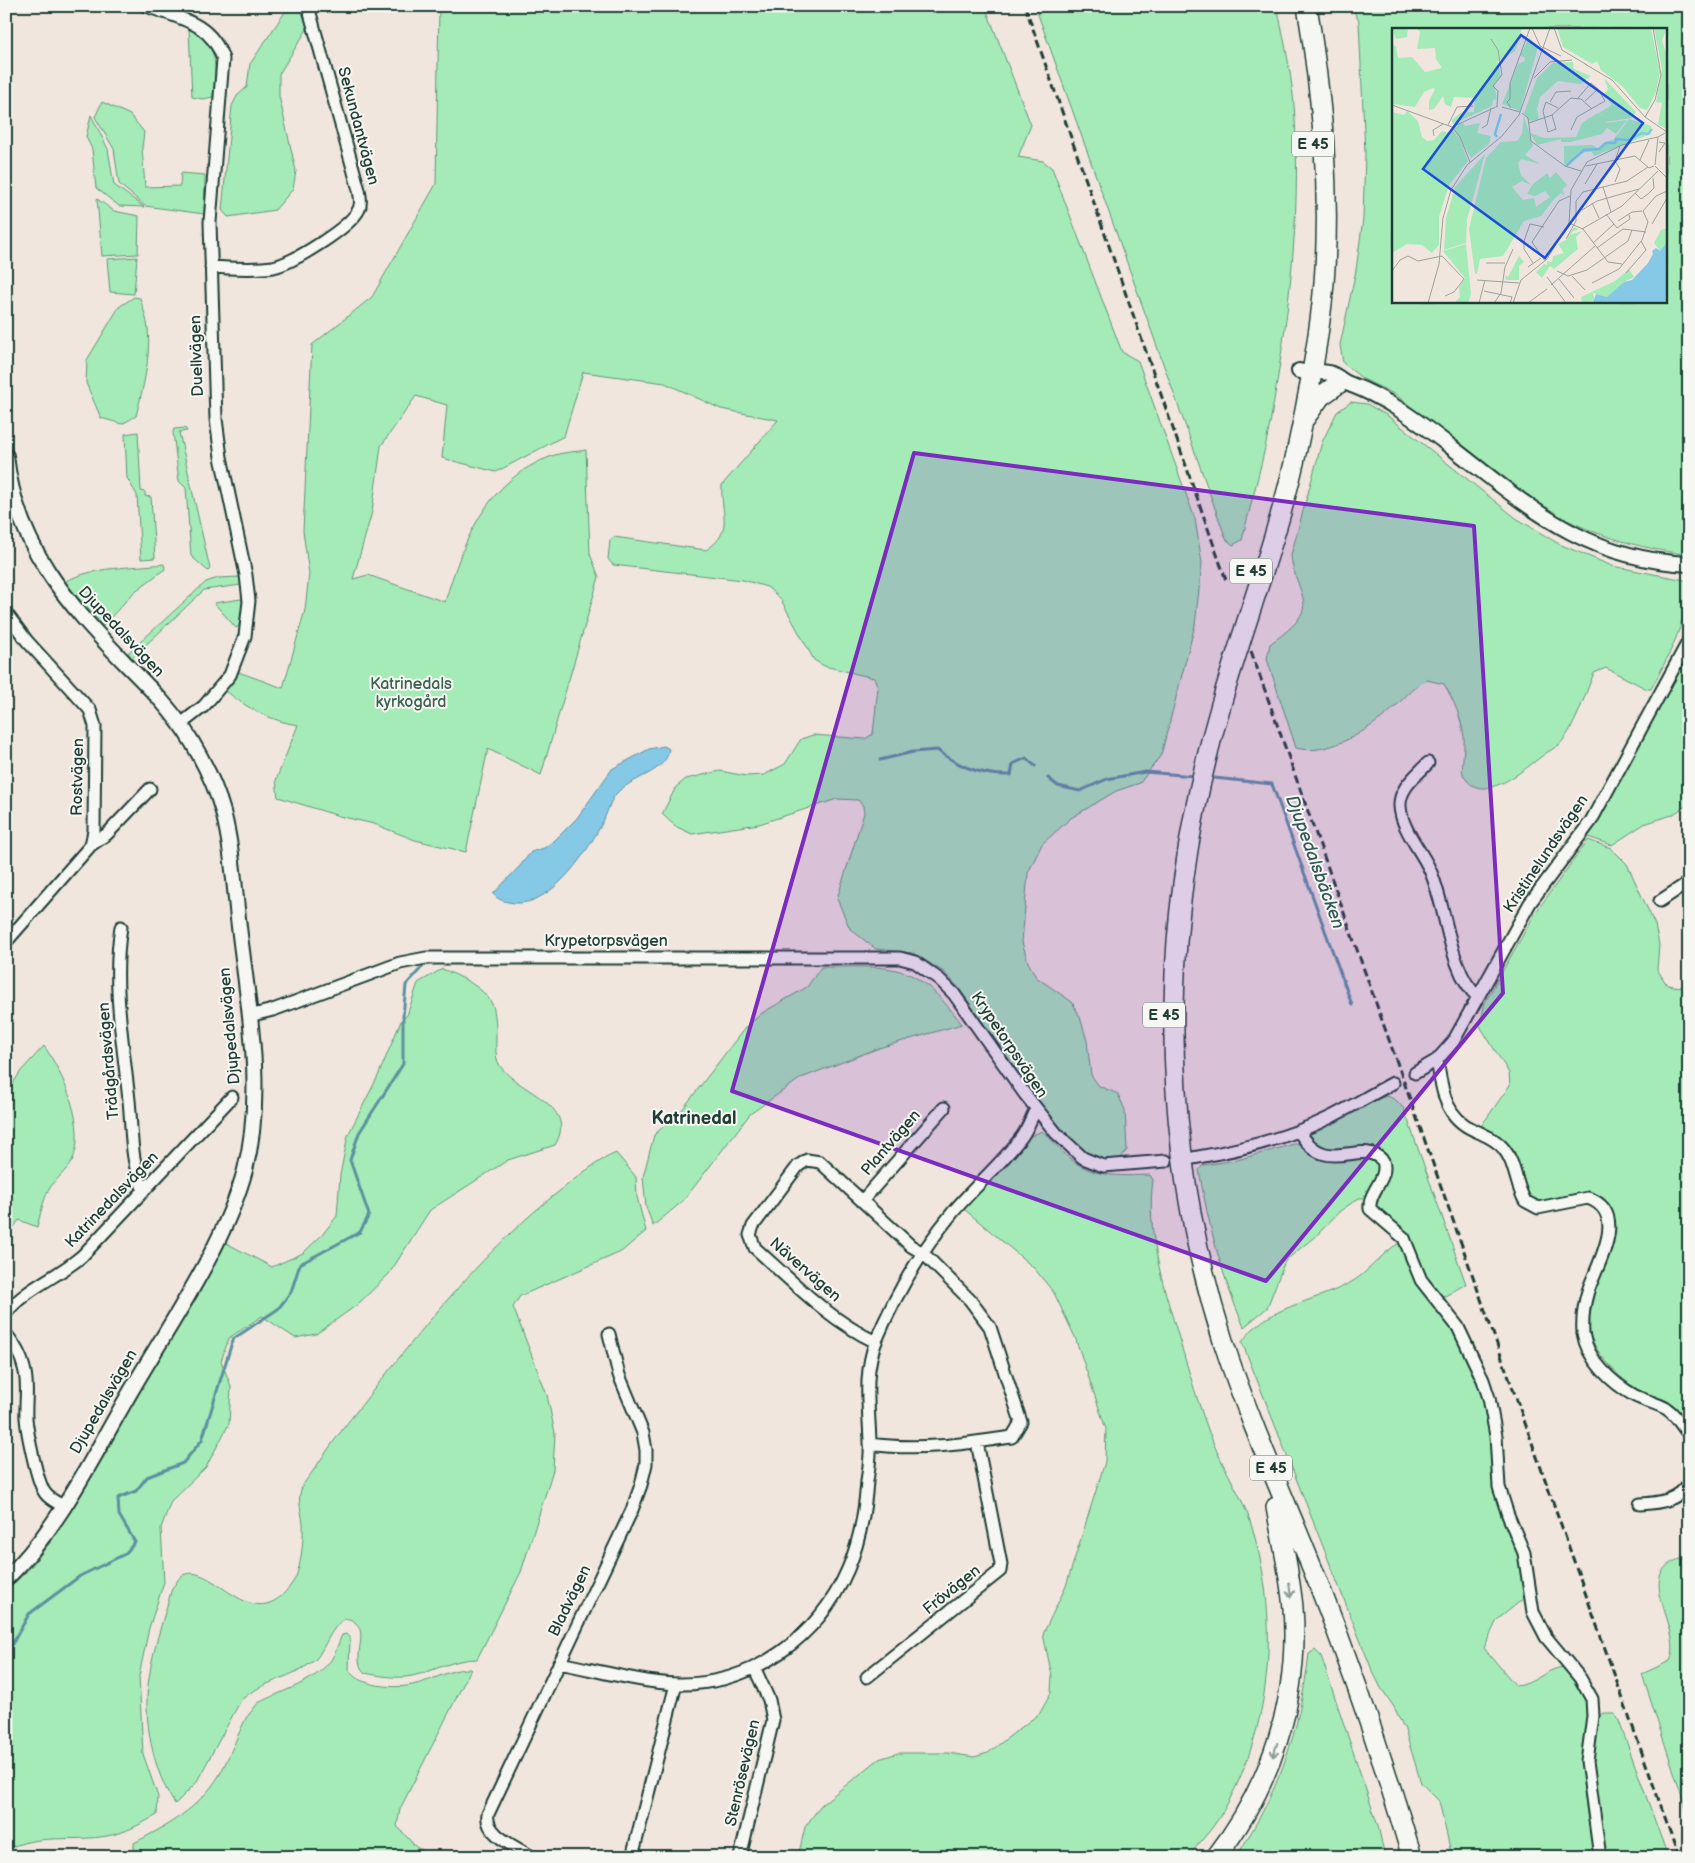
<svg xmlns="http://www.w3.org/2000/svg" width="1695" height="1863" font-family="'Balsamiq Sans',sans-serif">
<rect width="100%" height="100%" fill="#f0e6de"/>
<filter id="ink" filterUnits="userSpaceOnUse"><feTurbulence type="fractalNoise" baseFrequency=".02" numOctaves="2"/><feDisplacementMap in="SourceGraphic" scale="10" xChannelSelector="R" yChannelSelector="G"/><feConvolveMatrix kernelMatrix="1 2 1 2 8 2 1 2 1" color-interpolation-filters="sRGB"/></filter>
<g filter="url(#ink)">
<path fill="#a5ebb8" stroke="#629476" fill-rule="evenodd" d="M289,6h13l7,20 -30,48v22l17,75 -3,18 -18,21 -47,7 -6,-7 10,-104 5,-10 10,-9 3,-23z
M439,6h546l46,119 -13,32 25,4 9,7 70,184 16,9 57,158 7,44 -7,62 -34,130 -21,28 -24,8 -45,27 -29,26 -14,29 -6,69 6,20 8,15 36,25 8,15 7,24 4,34 8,11 19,8 7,16 2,40 -7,9 -17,2 -10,-4 -25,-21 -29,-34 -80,-114 -15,-16 -31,-19 -37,-4 -26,-20 -13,-30 27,-86 -1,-7 -5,-6 -21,-1 -78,25 -67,10 -17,-8 -13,-12 14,-27 10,-8 34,-8 26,5 18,-1 21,-11 16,-25 12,-4 52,4 8,-5 5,-47 -4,-9 -50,-12 -10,-6 -34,-62 -13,-11 -24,-7 -130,-15 -5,-6 2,-19 4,-3 92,13c29,-18 14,-38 16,-65l56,-65 -57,-11 -56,-26 -82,-11 -19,64 -68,36 -54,-14 5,-53 -31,-9 -35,50 -9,66 -19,67 15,-4 77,27c18,-61 42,-123 107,-146 10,-4 23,-4 34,-6l4,104 9,23 -58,198 -53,-26 -22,103 -51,-12 -41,-16 -35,-8 -61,-19 -2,-17 22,-55c-27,-4 -52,-17 -73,-35l5,-21 53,19 22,-78 4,-36 -6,-43 9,-186 60,-48 64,-113z
M1035,6h242c8,37 16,75 18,113 6,99 -7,201 -24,299 -7,40 -19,81 -29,122l-9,5 -7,-6z
M1351,6h338v536l-6,12c-56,-8 -104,-24 -153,-54l-134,-105 -33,-16 -20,-16 -3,-18 16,-75 7,-51 2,-66 -6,-132zM1394,29h272v272h-272z
M189,29c31,12 27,40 24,68l-10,2 -11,-2z
M102,102l28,13 14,17 -2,16 3,39 35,-1 1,-13 24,2 -1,39 -59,-8 -26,-22 -5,-35 -19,-32z
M91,115l17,34 6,36 30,22 -25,-1 -23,-18 -4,-39 -6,-12z
M97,199l17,12 25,5 -1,38 -36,2z
M137,257l-3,37 -24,-2 -3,-33z
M134,297l6,1c3,10 7,21 8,31 3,29 -5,59 -12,87l-14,8 -21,-6 -15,-35 1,-23 32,-53z
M1351,402l16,2 21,12 128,102 43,26 53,22 73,14c10,27 -20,84 -34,109h-4l-41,-21 -12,5c-10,23 -18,54 -35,72 -4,3 -9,5 -13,8 -19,14 -66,57 -83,21 -2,-4 2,-29 1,-37 -3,-20 -10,-36 -20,-53l-17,-4c-16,7 -26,23 -40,34 -24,19 -60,42 -91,34l-29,-89 3,-15c13,-10 39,-26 33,-46 -4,-15 -11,-27 -12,-43l31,-113 15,-30z
M185,428l2,3 -8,1 31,137 -2,2 -17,-15 -5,-68 -7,-7 -6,-49 1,-3z
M138,432l3,59 4,1v4l6,1 4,61 -14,1 -4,-64 -10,-17 -2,-44z
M164,564l1,5 -31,23 -31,34 -39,-44c30,-16 67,-14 100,-18z
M239,577l2,8 -37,5 -72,68 -4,-5 78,-71 12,-4z
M241,599l2,4 -4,23 -3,2 -22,-25z
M1689,652v152l-17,11 -28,9 -32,21 -24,-8z
M1588,840l23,8 16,16 28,61 4,20 -2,24 10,16 22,3v435c-18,-23 -26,-21 -50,-33 -19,-10 -47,-39 -50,-61 -1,-12 0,-26 4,-38 9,-26 44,-89 -4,-99l-51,11c-22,-15 -13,-35 -27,-54 -8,-11 -24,-15 -29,-24l28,-40 -1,-12 -29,-47 5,-24 51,-90z
M821,967c76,0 92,-7 141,57l-83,24 -78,30 -51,36 -66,86 -31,26 -7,-19 -3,-30 11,-42 28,-25 62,-81 18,-16 45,-26z
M442,969c17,7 41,17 50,35 4,8 4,25 4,34 0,8 -1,20 3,26 16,28 81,39 56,81l-47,15 -78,50 -41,64 -32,31 -41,29 -21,4 -33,-22 -33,22 -8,23 10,25 -2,38 -23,43 -35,34 -10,27 3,54 -15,46 -10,48 4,78 15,43 -1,18c-16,9 -32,18 -50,21 -33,6 -71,-3 -101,14v-259l24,-23 23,-29 173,-296 46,24 31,-14 19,-18 15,-19 3,-41 8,-40 30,-59 23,-55 6,-6 11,-32z
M44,1046c19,27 44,82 28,115 -6,11 -18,19 -24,30 -5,10 -8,25 -11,36l-18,-7 -13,18v-144l15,-23z
M1388,1096l9,5 7,8 62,175 -21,12 -9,-2 -23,-39 -40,-47 11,-50 -59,-6 -16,-13 2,-7 69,-34z
M1042,1131c9,7 16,17 25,25 25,22 51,20 83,19l3,5c-7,48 9,103 23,148 12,40 23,81 39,119 10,23 24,45 33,68 34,99 26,214 -29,303 -9,14 -21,26 -31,39h-390l7,-30 16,-22 58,-46 19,-6h50l26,4 14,-4 52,-40 11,-20 1,-17 -9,-42 23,-48 39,-124 1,-33 -31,-92 -21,-44 -20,-25 -70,-59 67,-73z
M1294,1144h8c23,21 42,14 71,14l9,9 -14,31h-9l-19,13 -22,23 -33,27 -18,47 -23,19c-22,-50 -36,-103 -45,-157l4,-5 34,-5z
M616,1153l20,24 1,20 9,34 -25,21 -101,44 -7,11 34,88 8,38 -2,37 -32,102 -44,87c-24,0 -42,12 -65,17 -15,3 -32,0 -47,-3 -15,-14 4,-37 -9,-50 -18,-18 -31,28 -41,37 -22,18 -53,21 -74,40l-45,83 -21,21c-22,-32 -33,-87 -26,-126 4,-30 15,-60 23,-90 3,-3 6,-9 9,-12 32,-19 71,68 112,6 8,-11 11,-44 10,-59 -1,-10 -6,-23 -2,-33 2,-7 8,-13 12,-19 15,-22 30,-43 47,-64 61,-77 124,-158 202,-218 18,-14 33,-27 54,-36z
M1399,1243l18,41 43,56 25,58 42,191 -4,10 -26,21 -13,28 32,38c17,-1 30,-17 47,-19 11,11 20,22 24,38 3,15 -5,31 -5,45 -1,36 7,72 12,107h-142l-13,-56 -18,-18 -16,-53 -11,-23 -13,-19 -9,-18 -130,-328c24,-36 70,-39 106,-58 20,-10 32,-30 51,-41z
M1689,1557v261l-47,-144 28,-13c16,-34 -45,-93 19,-104z
M346,1634l4,3 -1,33c6,9 12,11 23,14 18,4 36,4 54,-3 15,-5 29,-13 45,-12l-71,140 -3,17 19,21 19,10h-301v-14c34,-18 66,-35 86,-69 10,-18 17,-38 26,-56l12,-15c25,-13 56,-20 73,-43 5,-7 7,-17 11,-25z
M1315,1650l6,6 57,170 7,31h-149c44,-68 63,-123 73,-203z
M1603,1713h11l5,8 49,136h-63l-12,-96 5,-44z"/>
<path fill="#85c9e7" stroke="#5c919f" d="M664,746l5,3c-2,24 -40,29 -53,45 -6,7 -8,17 -12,25 -14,30 -52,88 -90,84 -8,-1 -16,-3 -21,-9l26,-27 12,-15 13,-4 11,-8 22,-22 35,-49 37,-20z"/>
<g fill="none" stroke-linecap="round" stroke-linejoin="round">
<path stroke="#5c919f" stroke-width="3" d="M880,760l33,-8 24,-2c23,17 45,26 74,25l2,-11 13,-6 9,8
M1048,778l10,8 22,5 27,-12 38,-7 49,4
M1214,778l58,6 80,221
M6,1655l23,-41 51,-38 45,-22 10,-12 -16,-27 -1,-17 18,-7 11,-14 36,-14 19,-23 31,-101 45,-30 13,-17 9,-28 60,-32 9,-17 -19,-55 9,-27 44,-69v-47l3,-32 18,-20"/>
<g stroke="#1f3d34" stroke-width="15">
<path id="minor" d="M146,6c33,12 65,16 77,53l-13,163 6,197 5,38 25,118 3,26 -4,35 -15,39 -26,31 -23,18
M211,267c20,1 42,3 62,0 20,-4 78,-40 86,-58 3,-6 1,-13 0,-19l-51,-184
M6,613l21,28 63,69 5,16 -1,105 -3,14 -85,97
M1428,763c-11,12 -29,25 -28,43 1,22 20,43 29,62 18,37 19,103 49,129
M91,845l16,-11 43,-45
M1660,901l29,-19
M121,927c-9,56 2,116 8,173 3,29 1,63 15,90
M249,1016l24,-6 127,-47 26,-5h474l15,4 24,17 15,15 70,99 32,40 27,25 20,8 63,-5
M1437,1060c5,29 7,57 37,70 10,5 22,9 29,18 13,15 12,36 22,53l13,7 50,-10c42,15 9,66 0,93 -4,13 -6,28 -5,42 4,27 29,50 52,63 10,5 22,7 32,13 9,6 15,17 22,26
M1415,1073l22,-13 16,-18 77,-139 61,-82 98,-181
M1299,1131c27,48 62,5 84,30 6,18 -15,30 -13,48l34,29 17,42 37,47 25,53 6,18 7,38 3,51 9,28 16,38 9,59 13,25 34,41 12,21 1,17 -6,45 13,96
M1193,1158c47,-8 93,-19 136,-40 22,-11 43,-24 64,-35
M862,1201l82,-93
M6,1313c20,-25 52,-36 76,-57l150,-159
M6,1334c8,10 15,21 18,34 5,17 1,33 2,50 1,14 11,64 19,75 4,6 11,9 18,13
M870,1444c48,7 94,0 142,-7l9,-15 -31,-95 -20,-27 -47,-47 -12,-7 -91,-84 -13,-2 -9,6 -45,60 -3,9 5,13c38,34 74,72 121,94
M1640,1504c19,-1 38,-3 49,-21
M559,1663c37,7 80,19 118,21 75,2 142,-47 171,-115 12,-28 17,-58 19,-88 2,-13 4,-26 3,-39 -1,-35 -7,-67 6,-101 19,-46 46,-91 77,-129 21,-25 47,-47 67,-73 7,-8 11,-21 16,-30
M867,1677l133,-106 1,-7 -24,-122
M532,1857c-15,-10 -48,-22 -44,-43l144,-304 9,-25 5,-21v-14l-3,-17 -24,-58 -10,-41
M632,1857l44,-173
M740,1857l33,-137 -4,-20 -14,-31"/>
</g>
<g stroke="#1f3d34" stroke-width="18">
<path id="tertiary" d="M1299,371c10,2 21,0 30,2 8,2 13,9 20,11 36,13 67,36 97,59 80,61 136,116 243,121
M6,456c10,90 61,147 121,209 24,24 48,48 65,77 13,22 24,45 31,70 9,34 11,71 15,106 9,82 28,171 7,252 -20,74 -72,149 -110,214 -39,66 -73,141 -129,195"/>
</g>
<g stroke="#1f3d34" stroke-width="22">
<path id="trunk" d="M1307,6c15,92 24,184 17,277 -5,61 -17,121 -30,180 -19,81 -49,159 -72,238 -29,98 -46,201 -48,303 -2,114 15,231 50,340 27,82 63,160 95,241 35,89 66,180 93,272
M1305,418l16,-22 17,-12
M1216,1857c55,-71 84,-158 77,-249 -3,-34 -11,-67 -17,-101"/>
</g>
<use href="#minor" stroke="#f6f6f2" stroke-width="11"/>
<use href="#tertiary" stroke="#f6f6f2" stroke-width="14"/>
<use href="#trunk" stroke="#f6f6f2" stroke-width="19"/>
<path stroke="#1f3d34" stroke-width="3" stroke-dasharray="8 4" stroke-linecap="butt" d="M1025,6l202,577
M1251,651l428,1206"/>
</g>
<defs><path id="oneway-shaft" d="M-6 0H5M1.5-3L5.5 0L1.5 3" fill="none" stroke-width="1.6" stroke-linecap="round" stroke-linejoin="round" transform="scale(1.25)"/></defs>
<g stroke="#8a9a93">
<use href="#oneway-shaft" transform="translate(1290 1590) rotate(83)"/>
<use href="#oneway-shaft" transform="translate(1275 1750) rotate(108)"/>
</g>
</g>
<path fill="#7b2cbf" fill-opacity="0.2" stroke="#7b2cbf" stroke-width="4" stroke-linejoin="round" d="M914,453l560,73 29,467 -237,288 -534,-190z"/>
<g text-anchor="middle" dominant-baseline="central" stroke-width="4" stroke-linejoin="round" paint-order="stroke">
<g fill="#f6f6f2" stroke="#60746d" stroke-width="1">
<rect x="1292" y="131.5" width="42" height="25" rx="4"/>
<rect x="1230" y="558.5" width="42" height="25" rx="4"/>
<rect x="1143" y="1002.5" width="42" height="25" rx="4"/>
<rect x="1250" y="1455.5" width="42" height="25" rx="4"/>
</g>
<g font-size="15" font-weight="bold" fill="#1f3d34">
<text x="1313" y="144">E 45</text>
<text x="1251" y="571">E 45</text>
<text x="1164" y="1015">E 45</text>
<text x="1271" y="1468">E 45</text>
</g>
<g font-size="16" fill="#1f3d34" stroke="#f6f6f2">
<text transform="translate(358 126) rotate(75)">Sekundantvägen</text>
<text transform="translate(197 356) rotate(-92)">Duellvägen</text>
<text transform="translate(121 632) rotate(47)">Djupedalsvägen</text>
<text transform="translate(78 777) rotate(-89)">Rostvägen</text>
<text transform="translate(1546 854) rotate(-56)">Kristinelundsvägen</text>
<text x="606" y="941">Krypetorpsvägen</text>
<text transform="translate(230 1026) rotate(-95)">Djupedalsvägen</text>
<text transform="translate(1009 1045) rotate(56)">Krypetorpsvägen</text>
<text transform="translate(109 1061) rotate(-95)">Trädgårdsvägen</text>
<text transform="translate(891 1143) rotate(-49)">Plantvägen</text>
<text transform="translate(112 1200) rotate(-46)">Katrinedalsvägen</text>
<text transform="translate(805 1270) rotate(41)">Nävervägen</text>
<text transform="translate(104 1402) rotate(-60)">Djupedalsvägen</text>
<text transform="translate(952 1590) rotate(-39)">Frövägen</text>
<text transform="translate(570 1601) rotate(-64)">Bladvägen</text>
<text transform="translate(743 1773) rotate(-77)">Stenrösevägen</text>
</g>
<g font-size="16" fill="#3a604e" stroke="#f6f6f2">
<text x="411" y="684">Katrinedals<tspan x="411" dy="18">kyrkogård</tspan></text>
</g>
<g font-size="18" font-style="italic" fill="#335958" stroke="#f6f6f2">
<text transform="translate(1315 862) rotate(70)">Djupedalsbäcken</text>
</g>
<g font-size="18" font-weight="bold" fill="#1f3d34" stroke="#f6f6f2">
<text x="694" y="1118">Katrinedal</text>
</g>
</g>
<g transform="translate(1392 28)">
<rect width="275" height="275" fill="#f0e6de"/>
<path d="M0,0h16l-1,9 -11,2zM24,0h106l-7,23 -17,10 3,16 -7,7 3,15 -4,1 -1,6 -39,18 -1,-4 8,-7 14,-1 1,-14 -21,-1 -3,10 -6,-3 -2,-8 -9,13 -5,1v-9l6,-12 -2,-1 -9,4 -9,15 -23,-3v-59l4,1 2,12 14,-1 13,15 17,-4 -6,-9 -1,-11 -18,1 3,-17zM165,0h94l9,44 -4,20 -9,18 -7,-2 -17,-21 -22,-17 -4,-9 -5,3 -29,-17zM262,0h13l-5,12 5,17 -1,72 -8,-5 4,-21 -6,-1 6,-33zM137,9l9,10 -18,64 -18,-7 16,-40 7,-3 -1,-4 -4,-1zM181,34l1,7 17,7 -10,8 -23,-3 -18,16 -3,12 2,11 -10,1 -5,-8 13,-35 16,-15zM212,50l32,34 -4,6 -26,4 1,-4 -8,-5 13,-8 -8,-11 4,-5zM15,83l11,10 4,16 5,4 7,-1 8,-9 7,2 4,-3 7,9 8,22 -19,24 -10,32v28l-7,8 -10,-8 -15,-1 -15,9v-141l12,3zM206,85l9,5 -1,5 21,-3 -11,14 -9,-6 -5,6 -31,8h-10v-3l-24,6 -7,-12 14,5 32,-1 6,-14zM132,88l9,30 -8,9 15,9 -19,-5 -3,4 3,12 10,10 -9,-4 -10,6 11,13 11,-2 2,9 14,-10 -5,-6 -10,5 -8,-2 5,-9 15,-12 3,5 6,-6 11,13 -5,5 3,6 -4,-3 -6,5 -14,18 -17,5 -21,35 -23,3 -3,15h-2l-6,-45 17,-71 15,-16 16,-1 5,-7zM237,91l22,7v8l-57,22 -2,-4h-7l-21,13v-19l28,-1 7,4 4,-6 11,-4zM70,94l3,4 15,-3 -3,10 14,3 -2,8 -18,14 -17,-30zM93,126l-18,66 -1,23 -22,7 2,-32 9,-31zM182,199l5,2 -5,2 -4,4 12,-4 -6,6 2,12 -24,20 -4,-3 -8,12 -6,-6 8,-8 3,1v-4l5,1 1,-6 11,-3 -6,-9 8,-4zM275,200v14l-7,9 -6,-8 7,-13zM74,216l5,50 -3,9h-14l6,-6 -1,-10 6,-9 -22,-27zM127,228l5,6 -5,4v14h-13l-1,-5 3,2zM237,241l5,8 -10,5 -8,10 -9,5 -14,-4 2,8 -13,2 -1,-6 34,-16z" fill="#a5ebb8"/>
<path d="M275,214v61h-74l3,-9 11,3 17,-15 8,-2 16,-17 5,-9 -1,-3 4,-3 4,3z" fill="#85c9e7"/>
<path fill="none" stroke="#85c9e7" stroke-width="2.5" d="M105,109l-2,-3 6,-20M174,138l18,-16 15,-1 7,-6h9l1,-4 12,1 14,-7 6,1 4,-5"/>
<path fill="none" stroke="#9ca29a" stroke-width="1" d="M140,0l8,18 21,10M162,0l8,22 25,15M99,11l7,11 4,25 -9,11 5,5 -1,15M193,36l27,16 33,37 22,15M142,50l16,-16 22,-2M186,70l13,-15 7,6 -13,12M158,74l6,-10 15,-1M0,77l60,22 8,10 10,25M110,79l18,5M119,80l-4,-6 3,-3v-16l20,-55M130,85l6,5 3,23 34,25 16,5M160,87l4,14 -8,3 -5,-21 3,-9 12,6M253,89l10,-17 6,-25 -8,-47M137,95l23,-8 19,-17 10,1 11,10M56,97l9,-18 16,-1M60,99l46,-21M90,100l5,-3 4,-17M179,102l6,-13 28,-16 -7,-12M42,108l-1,-6 10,-6M267,114l6,1 -6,9M248,132l9,-20M263,137l3,-28M194,138l49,-10 14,12 5,-2M263,138l12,12M223,154l5,-13 -5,-8 5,-15M193,156l12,-20M211,159l8,25M243,165l6,6 7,-5 6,-6 -1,-10M200,175l7,15M190,182l15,-9 42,-12M251,183l13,-15 11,-5M214,186l11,14 13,-9 -1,-4M226,193l14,-9 10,-1M177,195l14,6 25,33 14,2M260,196l15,-26M190,201l40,-23 36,-35M174,211l10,-18v-20l7,-9 44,-11 21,-14M201,215l21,-19M205,220l26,-19 23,3M153,233l-13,-19 27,-41 11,-5M94,235h19M141,235l-9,-14v-8l6,-17 14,3M136,239l13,-9M0,243l8,-11 8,-4 10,5 24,-5 22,23 -10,13 -9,4M165,243l11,5 19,-6 41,-29 4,-11M234,245l20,-23 -5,-9M180,248l13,14M155,249l19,26M167,251l15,19M85,252l42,3M200,255l27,-14 23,-29 6,-18 -5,-11M159,257l44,-39M92,263l28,6 -2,6M36,275l11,-39 4,-46 8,-28 16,-25 35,-29 17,-21 31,-87M87,275l6,-23M102,275l7,-10 4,-26 8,-18M121,275l8,-23 26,-21 22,-36 2,-33 16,-28 35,-17 36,-8 7,-4M136,275l19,-14"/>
<path fill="#1d4ed8" fill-opacity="0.15" stroke="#1d4ed8" stroke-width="2.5" d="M129,7l122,88 -98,135 -122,-89z"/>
<rect width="275" height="275" fill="none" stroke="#1f3d34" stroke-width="2.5"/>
</g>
<rect width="1695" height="1863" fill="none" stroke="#f6f6f2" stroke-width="25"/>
<rect x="12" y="12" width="1670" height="1838" fill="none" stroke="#1f3d34" stroke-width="2" filter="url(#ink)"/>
</svg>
